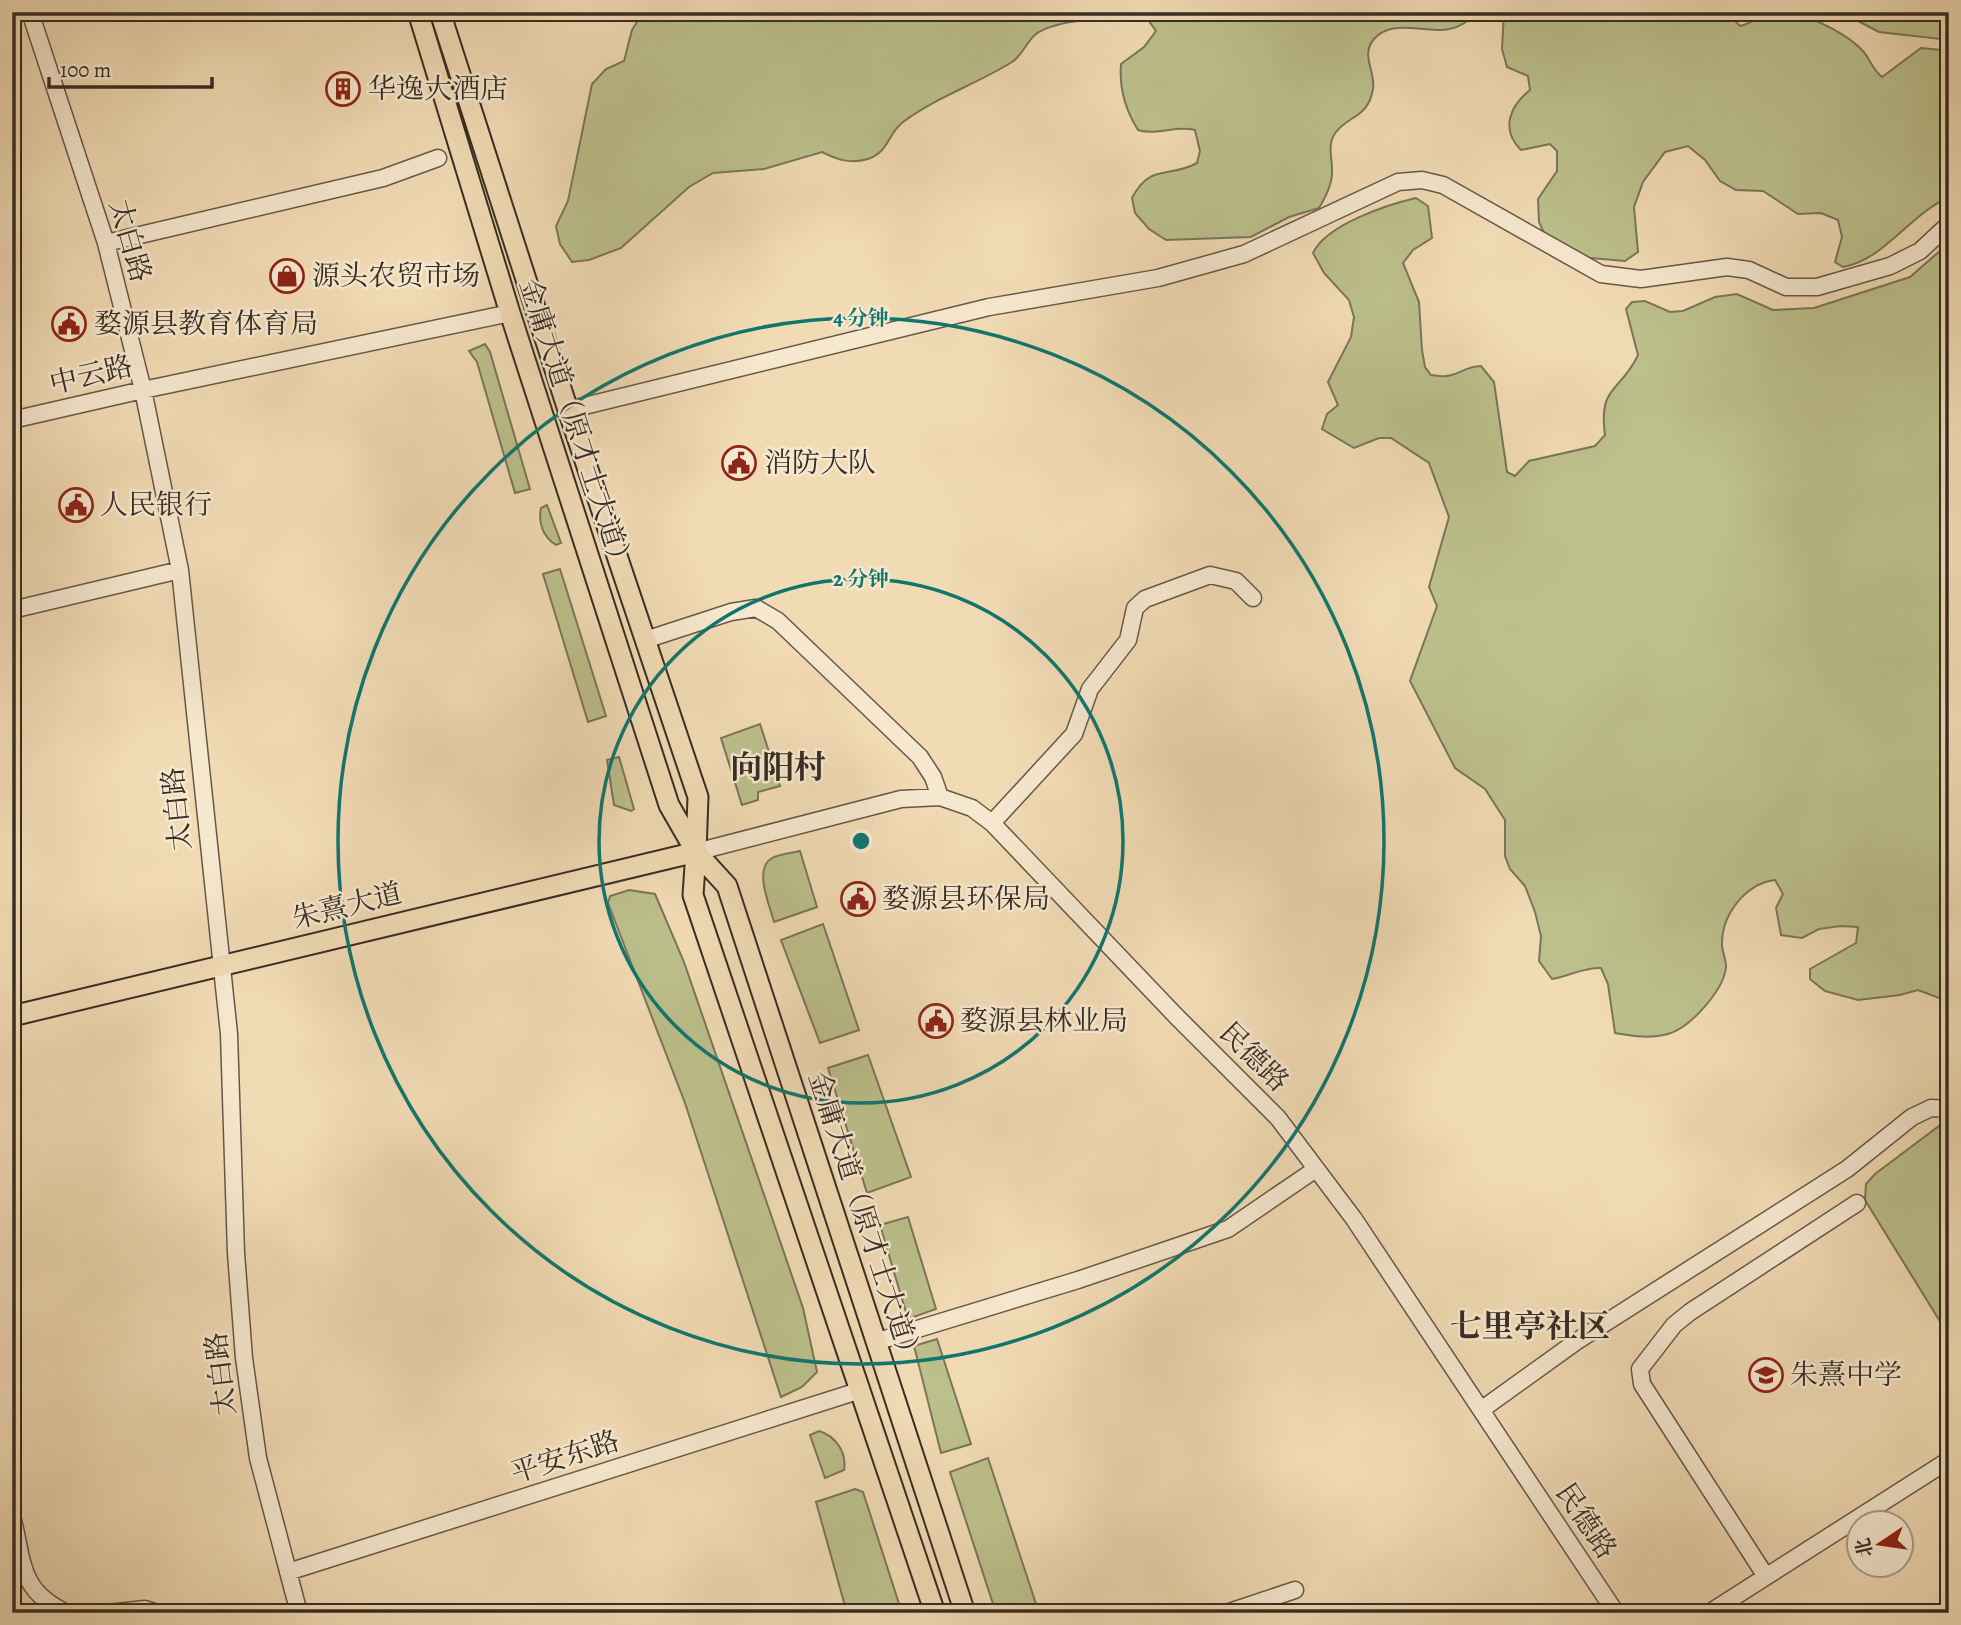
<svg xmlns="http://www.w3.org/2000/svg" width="1961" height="1625" font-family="Alegreya,'Noto Serif SC',serif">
<rect width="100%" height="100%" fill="#f1dbb5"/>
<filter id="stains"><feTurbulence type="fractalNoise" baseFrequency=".00286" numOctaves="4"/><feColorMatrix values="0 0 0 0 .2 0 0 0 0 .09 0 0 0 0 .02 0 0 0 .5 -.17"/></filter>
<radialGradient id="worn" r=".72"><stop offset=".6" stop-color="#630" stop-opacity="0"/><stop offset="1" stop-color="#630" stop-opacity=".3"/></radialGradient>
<path fill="#bcc08c" stroke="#7a7658" stroke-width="2" d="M643,12h833c-29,39 -76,-2 -102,27 -14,16 2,33 -1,50 -5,29 -24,26 -37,43 -10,13 -3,27 -4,41 0,12 -7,25 -13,35l-30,9 -38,20 -85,3 -17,-11 -14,-16 -3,-15c18,-35 36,-19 65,-35l3,-12 -5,-21c-19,-5 -39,6 -57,0 -13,-21 -19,-42 -17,-66l23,-17 12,-16 -10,-14c-27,0 -88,1 -110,17 -10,8 -14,22 -24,28 -35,22 -76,35 -109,60 -15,11 -14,30 -35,37 -18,5 -30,1 -46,-7l-58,17 -51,4 -24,14 -68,61 -32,12 -17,2 -12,-18 -4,-18 12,-25 24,-117 14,-15 18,-8 8,-31z
M1504,12h222l14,14c12,-2 18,-10 29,-14 25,-7 77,21 94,39 8,9 8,17 19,26l39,-29 21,2 7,6v141c-40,18 -65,63 -106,70l-8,-5 7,-25 -4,-17 -17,-7 -23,1 -35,-23 -27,-1 -16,-9 -15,-21 -17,-14 -23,6 -22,30 -9,25 4,45 -13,9 -46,-4 -34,-22 -6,-13 -1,-23 19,-28v-20l-7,-7 -29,6c-21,-21 -11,-44 9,-60l-2,-14 -21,-9 -5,-18z
M1841,12h108v28l-70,-8z
M1416,198l12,8 4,32 -19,12 -10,13 16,39 3,48 3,17 6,8c28,5 28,-8 50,-9l13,16 13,90 8,4 14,-15 66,-15 10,-11c-7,-50 16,-43 33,-80l-12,-46 6,-7 13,-1 25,11 13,-1 32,-14 22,-3 36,16 41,-2 96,-31 39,-34v786l-7,-30 -24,-9 -18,5 -42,5 -33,-9 -15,-12v-10l46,-26 2,-16 -17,-1 -22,3 -17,9 -21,-3 -5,-27 7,-14 -8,-14c-30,4 -54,35 -53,66 1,7 4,14 4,21 -2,23 -36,61 -58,67 -18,5 -35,2 -53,-1l-7,-49 -7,-16c-17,-1 -31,8 -49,11l-13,-18 2,-25 -6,-24 -10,-26 -15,-17 -5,-13v-36l-20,-31 -30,-21 -45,-87 27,-75 -8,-19 20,-70 -20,-54 -38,-25h-12l-25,10 -32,-19 5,-15 11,-9 -10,-23 23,-45 3,-20 -5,-17 -25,-27 -11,-20c13,-28 73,-48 103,-55z
M485,344l5,8 40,137 -15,4 -38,-131 -8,-11z
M547,505l14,38 -5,2c-13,-8 -18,-22 -15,-37z
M560,569l46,147 -18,6 -45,-148z
M760,724l20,62 -22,6v8l-16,5 -21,-67z
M619,757l15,52 -3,2 -17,-6 -7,-45z
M800,851l17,56 -43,15c-4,-16 -21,-53 -2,-64 7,-4 20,-5 28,-7z
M629,890l26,4 29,68 119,346 14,64 -15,15 -21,10 -96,-294 -77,-200 2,-7z
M823,924l36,106 -39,13 -39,-103z
M868,1055l43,122 -44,16 -39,-125z
M1949,1124v212l-84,-136 1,-16 9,-10 64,-48z
M908,1217l28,92 -28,10 -28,-94z
M937,1339l34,105 -30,9 -27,-107z
M819,1431c17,5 28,22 25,39l-19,8 -15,-43z
M988,1458l51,155h-43l-46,-141z
M855,1489l8,3 39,121h-55l-31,-111z"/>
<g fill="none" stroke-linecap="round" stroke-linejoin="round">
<g stroke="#665848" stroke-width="19">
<path id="minor" d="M30,12l76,231 37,147 37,180 49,464 7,219 8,105 14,100 41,155
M106,243l277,-65 55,-20
M568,410l421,-103 169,-29 86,-24 154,-72 24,-2 21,5 158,89 40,5 86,-12 22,3 37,17h31l73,-21 30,-15 29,-27
M12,420l131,-30 367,-77
M12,610l168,-40
M645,640l86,-28 25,-4 22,13 142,136 13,20 7,20
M992,823l82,-89 16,-45 38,-49 7,-32 10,-9 65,-24 26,6 17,17
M696,852l205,-53 39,-2 32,11 20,15 184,193 102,102 76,101 262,394
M12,1267v45
M875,1342l203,-62 150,-51 88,-60
M1481,1410l96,-69 270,-172 65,-52 19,-9 18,1
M12,1516c12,46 6,74 55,97
M288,1572l570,-181
M1765,1575l-123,-191 -2,-15 34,-44 16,-13 167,-109
M108,1613l37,-4 12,4
M1226,1613l69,-23
M1709,1613l240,-153"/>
</g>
<g stroke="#372d24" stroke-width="23">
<path id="major" d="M418,12l92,301 159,492 27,47 -3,43 242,718
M440,12l128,398 130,387 -2,55 31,34 238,727
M12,1016l684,-164"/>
</g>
<use href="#minor" stroke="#f6e8cf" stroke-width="16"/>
<use href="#major" stroke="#f1dbb5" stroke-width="19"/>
</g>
<g fill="none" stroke="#0f766e" stroke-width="3.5">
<circle cx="861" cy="841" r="262"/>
<circle cx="861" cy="841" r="523"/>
</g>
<defs>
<g id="building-ring" transform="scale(1.75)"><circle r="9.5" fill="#f6e8cf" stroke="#8f2418" stroke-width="1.5"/><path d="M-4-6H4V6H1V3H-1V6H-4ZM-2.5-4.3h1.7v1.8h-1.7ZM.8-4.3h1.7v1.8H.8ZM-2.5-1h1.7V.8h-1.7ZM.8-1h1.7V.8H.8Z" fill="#8f2418"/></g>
<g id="shop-ring" transform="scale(1.75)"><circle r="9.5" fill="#f6e8cf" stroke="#8f2418" stroke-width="1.5"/><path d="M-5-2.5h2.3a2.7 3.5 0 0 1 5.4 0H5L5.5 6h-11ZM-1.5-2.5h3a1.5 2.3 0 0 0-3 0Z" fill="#8f2418"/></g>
<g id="civic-ring" transform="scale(1.75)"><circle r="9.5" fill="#f6e8cf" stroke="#8f2418" stroke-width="1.5"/><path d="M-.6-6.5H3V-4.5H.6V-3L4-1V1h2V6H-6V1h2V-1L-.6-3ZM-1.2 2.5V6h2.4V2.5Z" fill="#8f2418"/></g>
<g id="school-ring" transform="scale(1.75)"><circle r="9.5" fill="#f6e8cf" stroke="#8f2418" stroke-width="1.5"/><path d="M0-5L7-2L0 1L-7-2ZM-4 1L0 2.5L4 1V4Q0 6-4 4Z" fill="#8f2418"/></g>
</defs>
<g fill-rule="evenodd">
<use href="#building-ring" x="343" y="89"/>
<use href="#shop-ring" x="287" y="276"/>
<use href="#civic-ring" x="69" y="324"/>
<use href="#civic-ring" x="739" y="463"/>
<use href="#civic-ring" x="76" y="505"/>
<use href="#civic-ring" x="858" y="899"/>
<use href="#civic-ring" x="936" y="1021"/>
<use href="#school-ring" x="1766" y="1375"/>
</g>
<g text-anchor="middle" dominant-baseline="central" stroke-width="5" stroke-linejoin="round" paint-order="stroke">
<g font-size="28" fill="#372d24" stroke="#f6e8cf" text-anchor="start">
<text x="368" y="89">华逸大酒店</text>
<text x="312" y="276">源头农贸市场</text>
<text x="94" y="324">婺源县教育体育局</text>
<text x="764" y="463">消防大队</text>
<text x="100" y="505">人民银行</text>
<text x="882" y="899">婺源县环保局</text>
<text x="960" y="1021">婺源县林业局</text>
<text x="1790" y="1375">朱熹中学</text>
</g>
<g font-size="28" fill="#372d24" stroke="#f6e8cf">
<text transform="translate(130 241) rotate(74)">太白路</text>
<text transform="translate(91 375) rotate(-13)">中云路</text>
<text transform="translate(576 426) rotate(72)">金庸大道（原才士大道）</text>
<text transform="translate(177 809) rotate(-96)">太白路</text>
<text transform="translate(347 906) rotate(-14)">朱熹大道</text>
<text transform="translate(1254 1057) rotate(45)">民德路</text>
<text transform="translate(865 1219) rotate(72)">金庸大道（原才士大道）</text>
<text transform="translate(221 1374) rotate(-97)">太白路</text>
<text transform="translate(565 1457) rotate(-18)">平安东路</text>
<text transform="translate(1586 1521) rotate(56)">民德路</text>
</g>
<g font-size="32" font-weight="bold" fill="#372d24" stroke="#f6e8cf">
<text x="778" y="767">向阳村</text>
<text x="1530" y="1326">七里亭社区</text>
</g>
</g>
<circle cx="861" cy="841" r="10" fill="#0f766e" stroke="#f6e8cf" stroke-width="3.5"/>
<g font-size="21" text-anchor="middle" font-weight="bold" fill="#0f766e" stroke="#f6e8cf" stroke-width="5" stroke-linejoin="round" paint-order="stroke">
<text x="861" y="325">4 分钟</text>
<text x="861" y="586">2 分钟</text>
</g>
<rect width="1961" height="1625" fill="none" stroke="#f1dbb5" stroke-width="42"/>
<rect x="14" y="14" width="1933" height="1597" fill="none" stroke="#372d24" stroke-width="3.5"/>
<rect x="21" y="21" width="1919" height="1583" fill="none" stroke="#372d24" stroke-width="2"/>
<g transform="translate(1880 1544) rotate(257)"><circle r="33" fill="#f6e8cf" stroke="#aa9d8b" stroke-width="2"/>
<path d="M0-5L12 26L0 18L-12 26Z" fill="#8f2418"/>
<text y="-10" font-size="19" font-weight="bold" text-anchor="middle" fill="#372d24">北</text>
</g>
<path d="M49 77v10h163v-10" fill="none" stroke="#372d24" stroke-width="3.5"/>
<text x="60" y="77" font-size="21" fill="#372d24" stroke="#f6e8cf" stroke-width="5" paint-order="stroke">100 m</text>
<rect width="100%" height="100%" filter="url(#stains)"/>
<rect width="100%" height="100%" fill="url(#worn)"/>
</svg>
